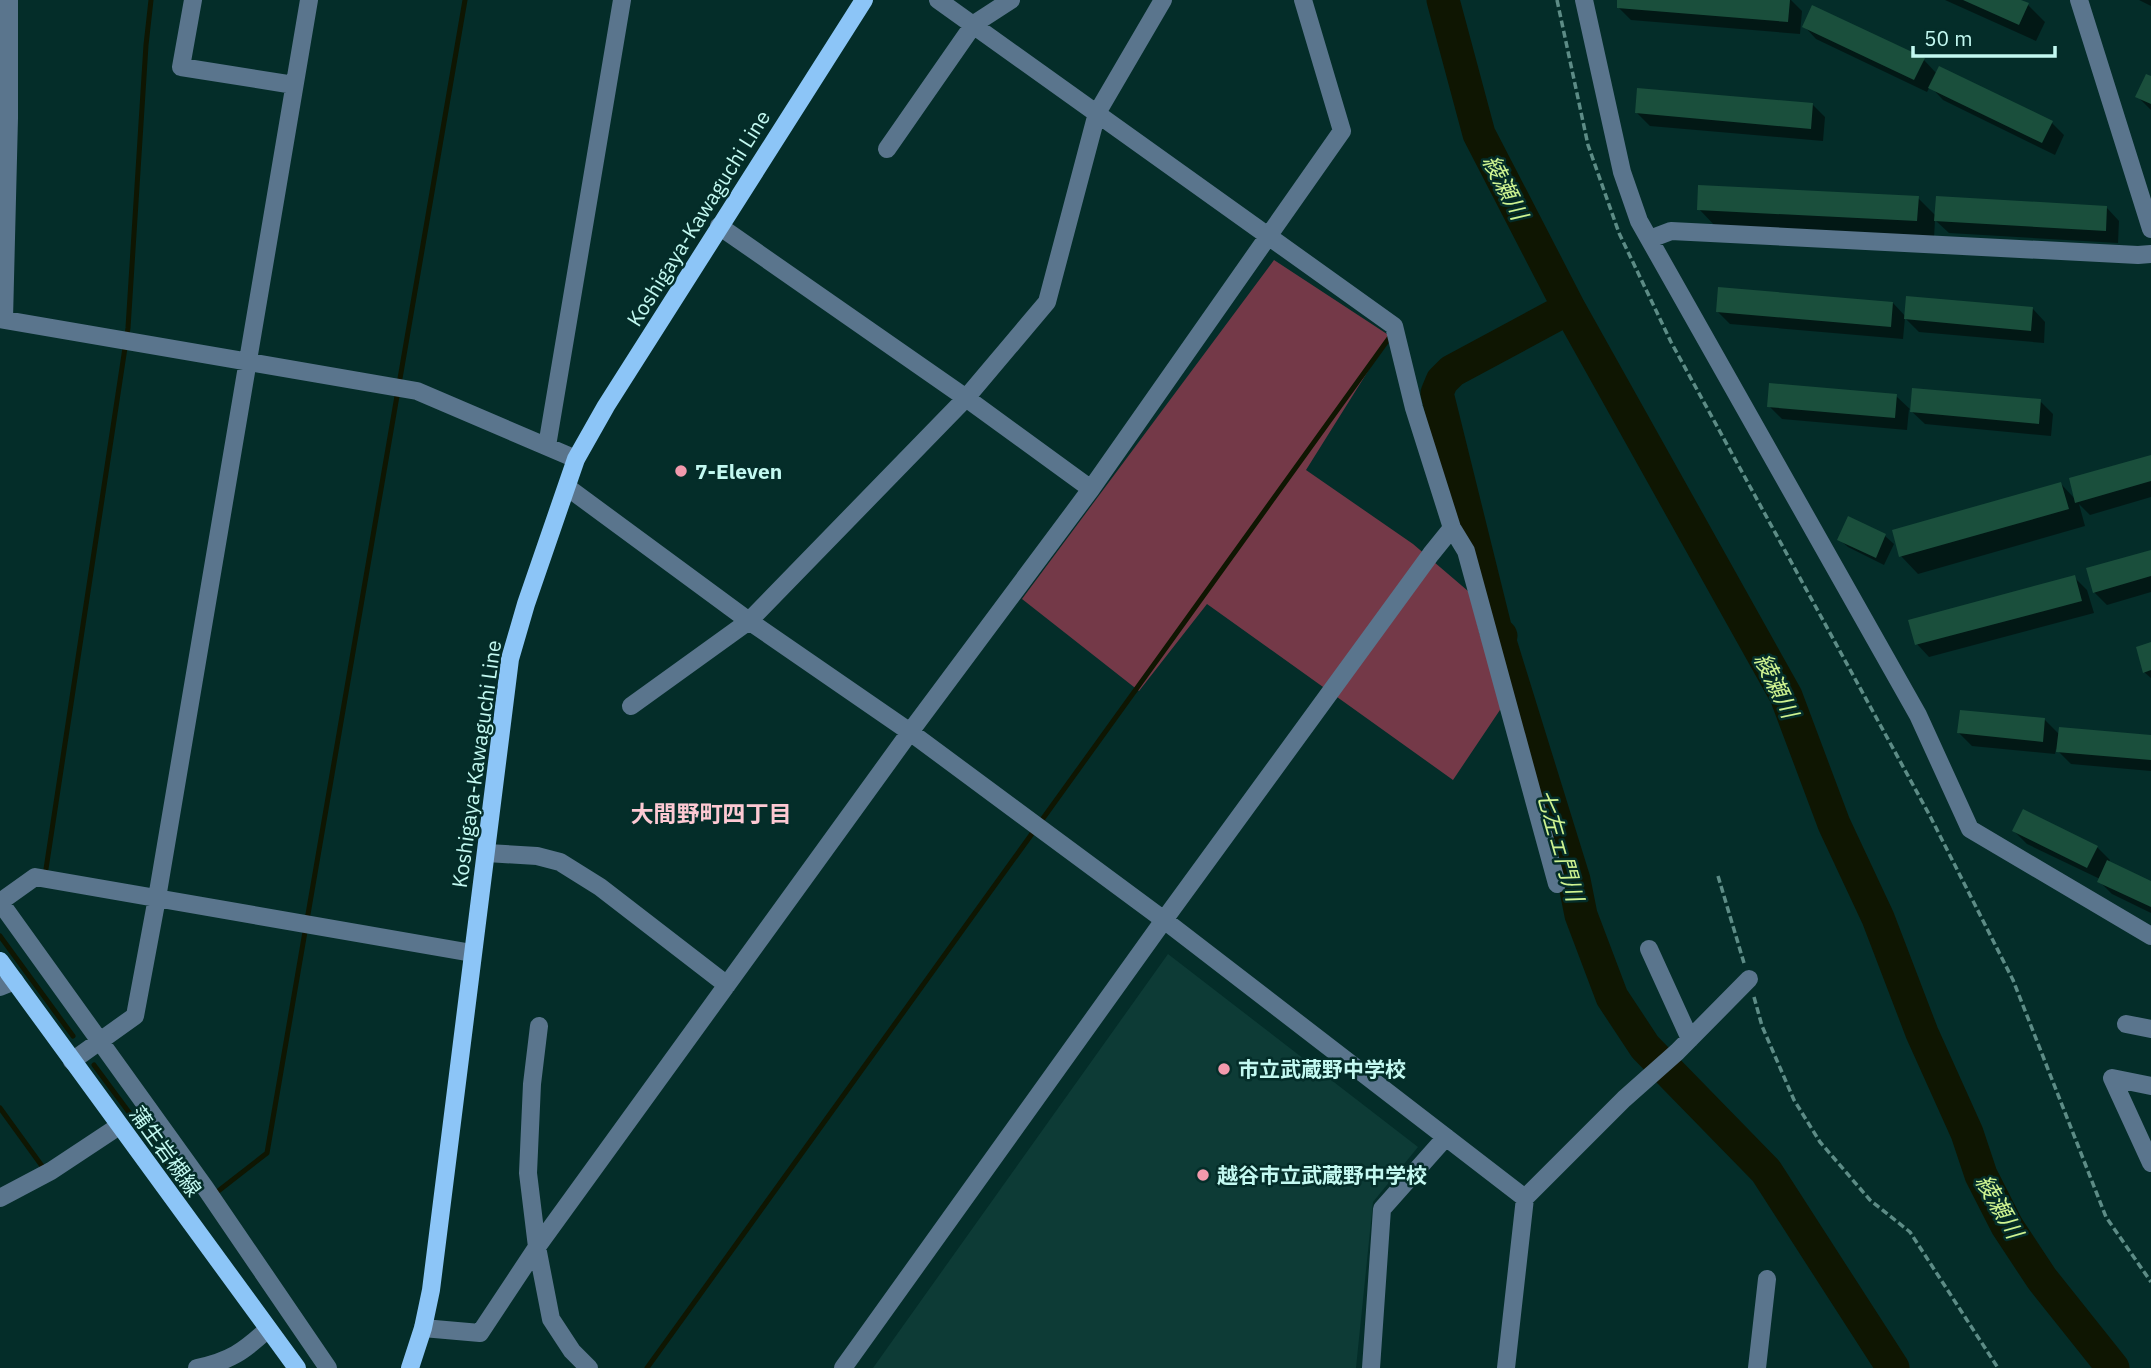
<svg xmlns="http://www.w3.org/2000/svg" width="2151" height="1368" font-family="'IBM Plex Sans','Noto Sans JP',sans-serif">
<rect width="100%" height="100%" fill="#042d29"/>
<path fill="#0d3b36" d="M1168,954l250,193 -45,55 -17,166h-483z"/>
<path fill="#743948" d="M1274,260l116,76 -84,134 107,74 62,53 31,104 -53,79 -246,-176 -68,87 -117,-92z"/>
<path fill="#0007" d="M1619,0h172l11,11 -2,23 -169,-14 -13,-13z
M1945,0h72l11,5 17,17 -9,19z
M2139,0h12v6z
M1804,26l120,34 13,14 115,49 12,12 -9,20 -112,-55 -13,-14 -3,6 -111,-53z
M2151,78v32l-14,-14z
M1812,104l13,13 -2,24 -173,-15 -13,-13z
M1918,198l18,18 171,-8 12,13 -1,22 -169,-10 -14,-13 -1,18 -218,-11 -17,-18z
M1893,303l13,14 127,-8 12,13 -1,21 -125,-11 -14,-14 -2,21 -173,-15 -13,-13z
M1896,396l16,15 128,-10 13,13 -2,22 -126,-12 -16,-15 -2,21 -125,-11 -13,-13z
M2151,457v40l-61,18 -11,-11 6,22 -167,48 -17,-18 160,-72 15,16z
M1885,536l9,8 -10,21 -36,-18 -9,-8z
M2151,552v40l-44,13 -13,-13z
M2074,577l13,13 7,23 -165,44 -12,-13z
M2151,644v34l-7,-6z
M2045,720l15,15 91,2v34l-80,-7 -15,-15 -1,5 -83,-8 -13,-13z
M2014,831l83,16 13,13 -2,3 43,20v30l-39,-19 -13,-13 1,-2 -73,-35z"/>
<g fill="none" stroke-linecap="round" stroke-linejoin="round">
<path stroke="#0f1602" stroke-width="5" d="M46,869l82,-541 18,-283 5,-45
M0,936l73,100
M94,1065l91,123
M0,1108l42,58
M217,1192l50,-39 198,-1153
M647,1368l745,-1034"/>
<path stroke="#0f1602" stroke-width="33" d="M1443,0l36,134 90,174 217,388 48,128 44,94 44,115 45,100 14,42 26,51 35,53 71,89
M1569,308l-117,63 -10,10 -5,12 59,238 5,5 -2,2 75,242 7,35 31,82 33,50 121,124 127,197"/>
</g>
<path fill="#1a4f3c" d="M1617,0h173l-2,22 -171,-14z
M1963,0h58l8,3 -10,22z
M1812,5l113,53 -11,22 -112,-53z
M1939,66l114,55 -11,22 -114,-55z
M2146,74l5,2v28l-16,-7z
M1637,88l176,15 -2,26 -176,-16z
M1698,185l221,11 -2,25 -220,-11z
M1936,196l171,10 -1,25 -172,-10z
M1718,287l175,15 -2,25 -175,-15z
M1906,296l127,11 -2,24 -127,-12z
M1769,383l128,11 -2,24 -128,-11z
M1912,388l129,11 -2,25 -129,-12z
M2151,455v26l-76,22 -6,-25z
M2061,482l8,27 -170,48 -7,-27z
M1848,516l38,18 -10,24 -39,-18z
M2151,550v26l-58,17 -7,-25z
M2075,575l7,26 -167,44 -7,-25z
M2151,642v28l-8,3 -7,-26z
M1960,710l85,8 -2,24 -86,-9z
M2059,727l92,8v25l-95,-8z
M2023,809l75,37 -11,22 -75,-37z
M2107,860l44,21v26l-54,-25z"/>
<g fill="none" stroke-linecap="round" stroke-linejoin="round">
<path stroke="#5d8c86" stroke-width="3.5" stroke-dasharray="7 3.5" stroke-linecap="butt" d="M1557,0l31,145 31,88 52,109 259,474 83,164 93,237 45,65
M1718,876l26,87
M1754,997l8,29 32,74 26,42 50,58 40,32 88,136"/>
<path stroke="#5a758d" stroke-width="18" d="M193,0l-12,67 113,18
M1584,0l38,172 17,49 279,494 52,114 181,107
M2079,0l72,229
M887,149l87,-125 37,-24
M719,226l247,172 125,91
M1650,239l21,-8 467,24 13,-1
M0,319l417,72 159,68
M4,319l5,-201v-118
M547,446l75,-446
M567,487l182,134 161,111 254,188 361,278
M1452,528l14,23 91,333
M631,706l118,-85 217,-223 81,-96 50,-189 66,-113
M487,853l50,3 23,6 40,25 127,98
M0,902l206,287 122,179
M0,902l35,-25 437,76
M1649,949l41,90
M0,987l15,-6
M2126,1024l25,5
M539,1026l-7,58 -4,89 9,74 14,72 21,32 17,17
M72,1061l63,-45 22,-118 152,-898
M2151,1086l-39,-8 39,85
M0,1198l51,-27 68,-45
M423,1328l57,5 57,-86 373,-515 181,-243 251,-358 -39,-131
M197,1368c33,-7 46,-16 71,-39
M843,1368l321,-448 267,-366 21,-26 -38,-120 -20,-82 -456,-326
M1371,1368l11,-159 64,-72
M1506,1368l19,-170 99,-99 53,-47 72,-73
M1757,1368l10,-89"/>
<path stroke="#8cc5f7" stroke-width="18" d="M0,961l297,407
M410,1368l13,-40 8,-38 79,-631 16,-55 50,-145 30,-53 258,-406"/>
</g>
<g fill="#f29aad" stroke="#042d29" stroke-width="2.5">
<circle cx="681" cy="471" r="7"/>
<circle cx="1224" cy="1069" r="7"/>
<circle cx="1203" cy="1175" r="7"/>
</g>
<g text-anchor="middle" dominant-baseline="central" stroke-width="5" stroke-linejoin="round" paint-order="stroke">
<g font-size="21" fill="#c3f9f1" stroke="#042d29">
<text transform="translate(698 218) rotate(-58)">Koshigaya-Kawaguchi Line</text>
<text transform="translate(476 764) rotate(-82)">Koshigaya-Kawaguchi Line</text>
<text transform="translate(166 1151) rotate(54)">蒲生岩槻線</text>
</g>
<g font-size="21" font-weight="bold" fill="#c3f9f1" stroke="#042d29" text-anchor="start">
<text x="695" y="471">7-Eleven</text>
<text x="1238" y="1069">市立武蔵野中学校</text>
<text x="1217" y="1175">越谷市立武蔵野中学校</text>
</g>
<g font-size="23" font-style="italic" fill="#cff491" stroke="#042d29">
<text transform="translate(1506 187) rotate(63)">綾瀬川</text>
<text transform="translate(1777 685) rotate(64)">綾瀬川</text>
<text transform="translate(1561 845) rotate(74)">七左ェ門川</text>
<text transform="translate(2000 1206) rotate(60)">綾瀬川</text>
</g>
<g font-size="23" font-weight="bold" fill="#fdc9d3" stroke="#042d29">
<text x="711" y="813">大間野町四丁目</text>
</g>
</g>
<path d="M1913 46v10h142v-10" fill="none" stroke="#c3f9f1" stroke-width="3.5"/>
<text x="1924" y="46" font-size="21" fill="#c3f9f1" stroke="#042d29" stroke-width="5" paint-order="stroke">50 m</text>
</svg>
